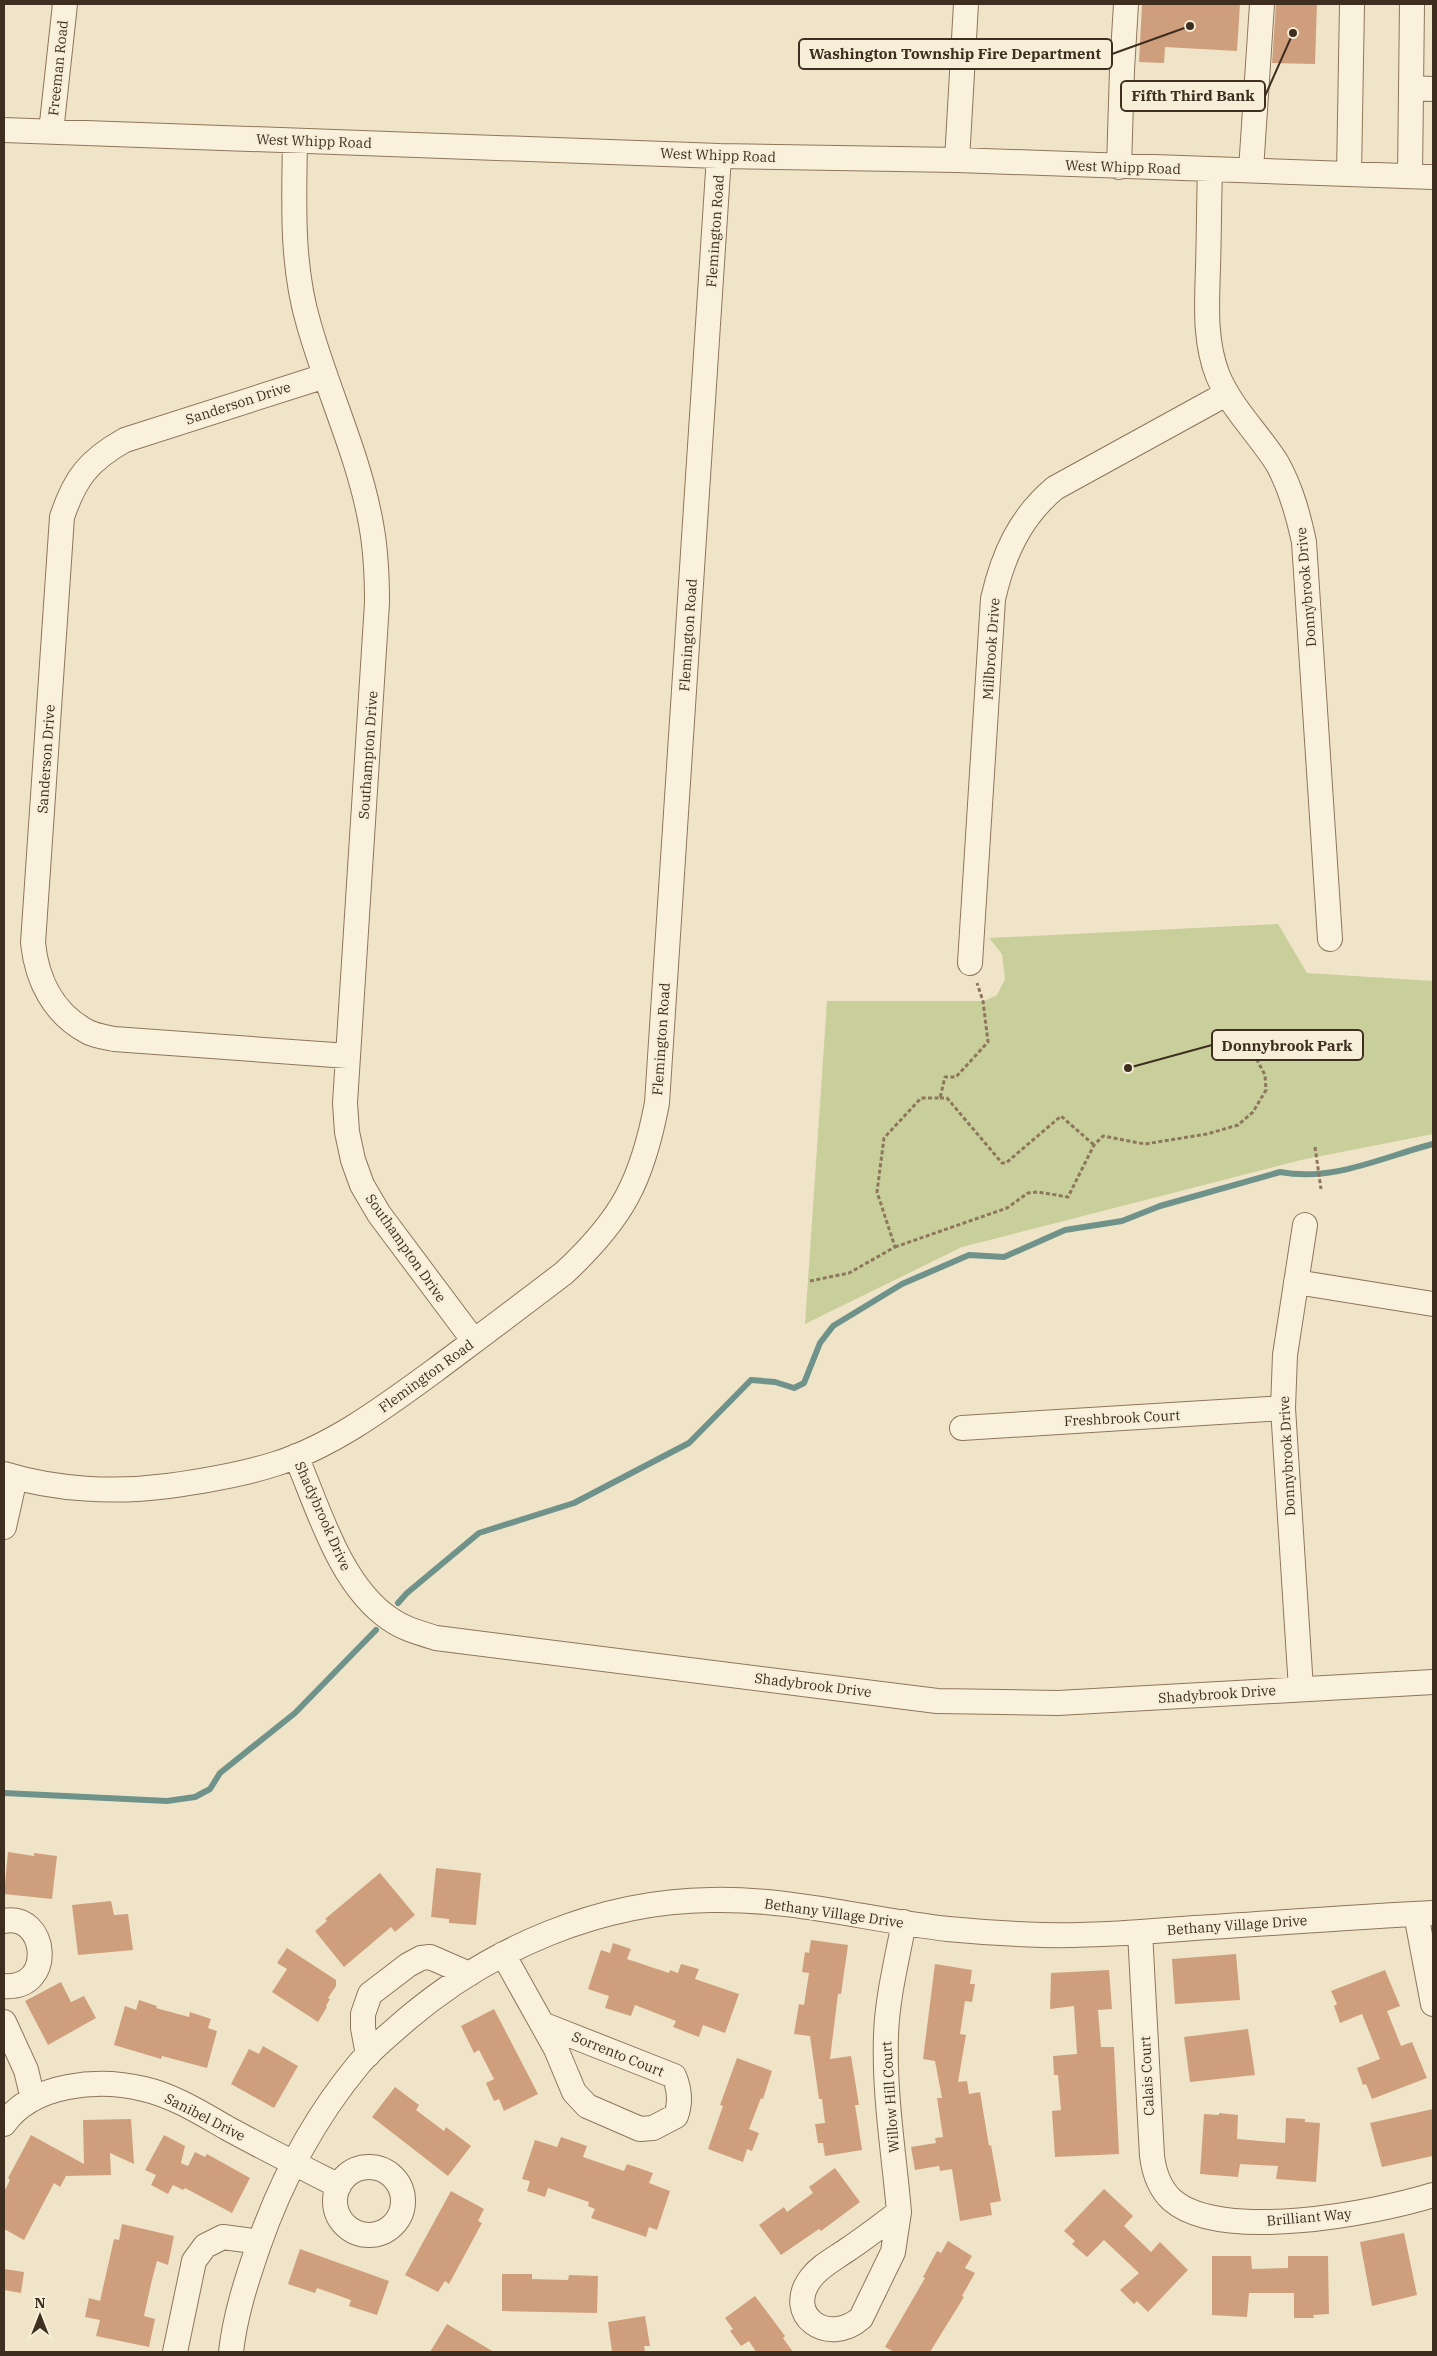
<svg xmlns="http://www.w3.org/2000/svg" width="1437" height="2356" font-family="'IBM Plex Serif',serif">
<rect width="100%" height="100%" fill="#f0e4c8"/>
<path fill="#c9cf9b" d="M1278,924l29,49 126,8v153l-132,26 -339,87 -157,77 22,-323h157l13,-6 8,-16 -3,-25 -13,-16z"/>
<g fill="none" stroke-linecap="round" stroke-linejoin="round">
<path stroke="#6f938a" stroke-width="6" d="M398,1603l9,-10 72,-60 95,-30 115,-60 62,-63 24,2 19,6 10,-5 16,-40 13,-17 69,-42 67,-29 35,2 61,-27 57,-9 38,-15 120,-34c54,10 102,-15 153,-28
M4,1793l163,8 28,-4 15,-8 10,-16 75,-60 81,-83"/>
</g>
<path fill="#cf9f7d" d="M1142,4h98l-3,47 -72,-4 -1,16 -25,-1z
M1276,4h41l-2,60 -43,-1z
M8,1852l26,4v-3l23,3 -5,43 -48,-5z
M436,1868l45,5 -5,52 -27,-2v-4l-18,-2z
M380,1873l35,42 -20,17 -4,-5 -47,40 -29,-36 12,-10 -2,-2z
M111,1901l3,14 14,-1 5,36 -55,5 -6,-50z
M811,1940l37,5 -7,49h-3l-8,65 21,-3 8,49h-4l7,45 -37,6 -2,-13h-5l-3,-19 10,-1 -3,-24h-3l-9,-63 -16,-2 5,-30 5,1 5,-32 -7,-1 3,-20 4,1z
M613,1943l18,6 -4,10 42,14 1,-3 8,3 3,-9 18,5 -4,10 44,15 -14,39 -22,-8 -4,12 -26,-10 3,-6 -41,-16 -4,11 -26,-8 4,-12 -21,-7 13,-39 9,3z
M287,1948l49,32v6l-8,12 2,1 -4,7 1,1 -9,15 -46,-30 15,-23 -10,-6z
M1236,1954l4,46 -65,4 -3,-45z
M935,1964l37,6 -2,14h5l-3,18 -7,-1 -5,33 6,1 -8,47 9,-1 2,13 11,-2 9,54 2,-1 10,56 -11,2 2,12 -32,6 -8,-52 -12,2 -1,-5 -24,4 -4,-23 25,-4 -1,-5 8,-1 -6,-39h5l-7,-37 -12,-2z
M1109,1970l3,39 -14,1 3,37h13l5,107 -64,3 -3,-46 9,-1 -3,-35h-4l-1,-19 24,-2 -3,-48 -24,3 1,-36z
M1385,1970l15,36 -13,5 14,35 11,-4 15,36 -55,21 -6,-15 -3,1 -6,-17 23,-9 -18,-45 -22,9 -6,-17 3,-2 -6,-13z
M61,1982l10,20 13,-6 12,22 -48,27 -23,-44z
M139,2000l18,6 -1,2 33,9 1,-5 21,7 -3,9 9,3 -10,37 -45,-12 -1,3 -47,-14 11,-39 11,4z
M494,2009l44,85 -34,17 -5,-12 -5,2 -8,-18 8,-4 -15,-29 -5,3 -13,-27z
M1248,2029l7,46 -65,7 -6,-45z
M263,2046l35,20 -24,42 -43,-24 18,-35 10,5z
M737,2058l35,13 -9,28 -2,-1 -12,31 10,4 -7,18 -5,-2 -4,13 -35,-13 15,-43 -3,-1z
M395,2087l24,18 -3,5 28,21 2,-4 25,19 -23,30 -76,-59z
M1433,2109v47l-51,11 -12,-44z
M1219,2113l19,2 -1,24 48,4 1,-25 19,1v3l15,1 -4,59 -40,-3 2,-13 -38,-2 -2,13 -38,-3 4,-60 15,1z
M131,2119l3,45 -24,-11 1,22 -45,1 -6,11 -6,-4 -30,57 -20,-11v-37l6,-12 -2,-2 23,-43 53,29 -1,-44z
M164,2135l21,11 -4,17 7,3 7,-14 10,5 2,-3 43,24 -18,35 -47,-25 -2,2 -10,-5 -5,9 -17,-9 5,-10 -11,-5z
M561,2137l26,9 -4,11 41,14 3,-7 26,9 -4,10 21,8 -13,39 -8,-3 -3,10 -55,-19 4,-9 -7,-3 1,-4 -41,-14 -3,9 -18,-6 3,-10 -8,-2 13,-39 22,7z
M835,2168l25,34 -39,29 -2,-2 -38,26 -22,-30 25,-18 3,5 26,-19 -4,-6z
M1104,2189l29,27 -9,10 27,26 9,-10 28,28 -40,42 -11,-11 -3,3 -14,-14 19,-17 -35,-33 -17,17 -15,-13 3,-3 -11,-10z
M451,2191l33,18 -6,12 4,2 -33,61 -4,-3 -7,11 -33,-17z
M122,2224l52,12 -6,29 -11,-4 -6,23 -7,32 11,3 -6,28 -53,-11 4,-16 -15,-3 4,-19 11,3 14,-62 5,1z
M1404,2233l13,62 -45,11 -12,-64z
M948,2241l24,15 -7,12 10,5 -13,23 2,1 -34,55h-36l-9,-5 40,-69 -2,-1 14,-26 4,2z
M300,2249l89,32 -12,34 -28,-9 2,-6 -34,-12 -2,5 -27,-9z
M1212,2256h39l1,13 36,-1v-12h40l1,58 -16,1 1,3h-20v-25h-45l-2,24 -35,-2z
M4,2269l20,3 -3,21 -17,-3z
M502,2274h30v5l36,1 1,-5 29,1 -1,37 -95,-2z
M755,2296l30,40 -2,2 10,14h-37l-7,-11 -8,5 -11,-15 3,-2 -8,-11z
M645,2316l5,30h-6l1,6h-33l-4,-30z
M447,2324l47,28h-64z"/>
<g fill="none" stroke-linecap="round" stroke-linejoin="round">
<g stroke="#8d765c" stroke-width="26">
<path id="minor" d="M1411,88l22,1
M4,130l715,26 238,4 476,17
M51,132l14,-128
M295,141c-1,62 -4,124 14,184 19,67 50,131 62,199 5,26 6,53 6,79l-32,500 2,29 6,28 9,25 17,29 95,127
M957,160l9,-156
M1119,167l3,-97 4,-66
M1210,169c-1,32 -1,65 -2,98 -1,36 -4,74 10,109 14,33 40,57 59,87 14,25 21,51 27,79l26,397
M1251,170l11,-166
M1349,174l3,-170
M1410,176l2,-172
M325,376l-200,64c-36,20 -50,38 -63,77l-29,426c4,38 21,71 55,89 8,4 18,5 26,7l234,17
M970,963l23,-364c10,-44 27,-82 62,-111l171,-94
M1296,1282l137,22
M962,1428l321,-20
M296,1456c23,54 44,129 94,163 14,10 30,14 46,19l501,63 121,2 375,-21
M4,1474c52,16 111,19 164,12 36,-5 73,-11 107,-22 58,-18 111,-58 159,-93 44,-33 87,-65 130,-98 58,-54 78,-91 93,-170l62,-947
M4,1527l11,-49
M1301,1689l-18,-281 2,-53 20,-130
M1416,1914l17,90
M4,1921c43,-9 52,69 0,65
M1140,1932l12,224c2,16 7,32 20,44 49,43 203,13 261,-5
M503,1954l53,95 18,43 13,14 53,23 13,-1 23,-12c5,-14 4,-26 -2,-40l-132,-52
M4,2022l22,48 7,29
M368,2055l-5,-27v-14l7,-20 38,-29 13,-7 9,-1 39,17
M4,2124c29,-41 95,-46 140,-35 30,7 57,24 83,39 37,20 74,39 112,58
M335 2201a34 34 0 1 1 68 0a34 34 0 1 1-68 0Z
M899,2212l-6,40 -32,66c-33,29 -78,-3 -50,-40 9,-12 23,-19 36,-28 18,-12 35,-25 52,-38z
M899,2212c-5,-58 -15,-117 -13,-176 1,-38 11,-76 18,-114
M175,2352l19,-91 11,-15 18,-9 37,5
M231,2352c4,-36 15,-70 27,-105 23,-66 56,-129 101,-183 14,-17 31,-30 48,-45 84,-71 193,-118 304,-119 80,-2 158,20 237,29 31,3 63,5 94,6 51,1 102,-3 152,-7 80,-5 160,-11 239,-15"/>
</g>
<path stroke="#8d765c" stroke-width="3" stroke-dasharray="4 2.5" stroke-linecap="butt" d="M940,1098h7l55,65h4l55,-47 33,29
M1315,1147l6,42
M895,1247l112,-39 21,-15 10,-1 30,5 26,-52 9,-9 42,8 62,-10 31,-9 15,-13 13,-22 -1,-15 -18,-34 25,-11
M810,1281l39,-8 46,-26 -18,-55 7,-54 37,-40h19l5,-21h11l32,-35 -5,-41 -6,-18"/>
<use href="#minor" stroke="#faf1dc" stroke-width="24"/>
</g>
<g text-anchor="middle" dominant-baseline="central" stroke-width="4.5" stroke-linejoin="round" paint-order="stroke">
<g font-size="14" fill="#3d2e20" stroke="#f7eed8">
<text transform="translate(58 68) rotate(-84)">Freeman Road</text>
<text transform="translate(314 141) rotate(2)">West Whipp Road</text>
<text transform="translate(718 155) rotate(2)">West Whipp Road</text>
<text transform="translate(1123 167) rotate(2)">West Whipp Road</text>
<text transform="translate(715 231) rotate(-86)">Flemington Road</text>
<text transform="translate(238 403) rotate(-18)">Sanderson Drive</text>
<text transform="translate(1306 587) rotate(-95)">Donnybrook Drive</text>
<text transform="translate(688 635) rotate(-86)">Flemington Road</text>
<text transform="translate(991 649) rotate(-86)">Millbrook Drive</text>
<text transform="translate(368 755) rotate(-86)">Southampton Drive</text>
<text transform="translate(46 759) rotate(-86)">Sanderson Drive</text>
<text transform="translate(661 1039) rotate(-86)">Flemington Road</text>
<text transform="translate(406 1248) rotate(55)">Southampton Drive</text>
<text transform="translate(426 1376) rotate(-36)">Flemington Road</text>
<text transform="translate(1122 1418) rotate(-3)">Freshbrook Court</text>
<text transform="translate(1287 1456) rotate(-93)">Donnybrook Drive</text>
<text transform="translate(323 1516) rotate(66)">Shadybrook Drive</text>
<text transform="translate(813 1685) rotate(7)">Shadybrook Drive</text>
<text transform="translate(1217 1694) rotate(-4)">Shadybrook Drive</text>
<text transform="translate(834 1913) rotate(8)">Bethany Village Drive</text>
<text transform="translate(1237 1925) rotate(-4)">Bethany Village Drive</text>
<text transform="translate(618 2054) rotate(22)">Sorrento Court</text>
<text transform="translate(1147 2076) rotate(-93)">Calais Court</text>
<text transform="translate(890 2097) rotate(-94)">Willow Hill Court</text>
<text transform="translate(205 2117) rotate(27)">Sanibel Drive</text>
<text transform="translate(1309 2217) rotate(-5)">Brilliant Way</text>
</g>
</g>
<path fill="none" stroke="#3d2e20" stroke-width="2" d="M1190 26L1112 54M1293 33L1265 96M1128 1068L1212 1045"/>
<g fill="#3d2e20" stroke="#f7eed8" stroke-width="2">
<circle cx="1190" cy="26" r="5"/>
<circle cx="1293" cy="33" r="5"/>
<circle cx="1128" cy="1068" r="5"/>
</g>
<g fill="#f7eed8" stroke="#3d2e20" stroke-width="2">
<rect x="799" y="39" width="313" height="30" rx="5"/>
<rect x="1121" y="81" width="144" height="30" rx="5"/>
<rect x="1212" y="1030" width="151" height="30" rx="5"/>
</g>
<g font-size="15" text-anchor="middle" font-weight="bold" fill="#3d2e20">
<text x="955" y="59">Washington Township Fire Department</text>
<text x="1193" y="101">Fifth Third Bank</text>
<text x="1287" y="1051">Donnybrook Park</text>
</g>
<rect width="1437" height="2356" fill="none" stroke="#3d2e20" stroke-width="10"/>
<g transform="translate(40 2316)" stroke="#f7eed8" stroke-width="4" paint-order="stroke">
<path d="M0-4L9 19L0 12L-9 19Z" fill="#3d2e20"/>
<text y="-8" font-size="14" font-weight="bold" text-anchor="middle" fill="#3d2e20">N</text>
</g>
</svg>
